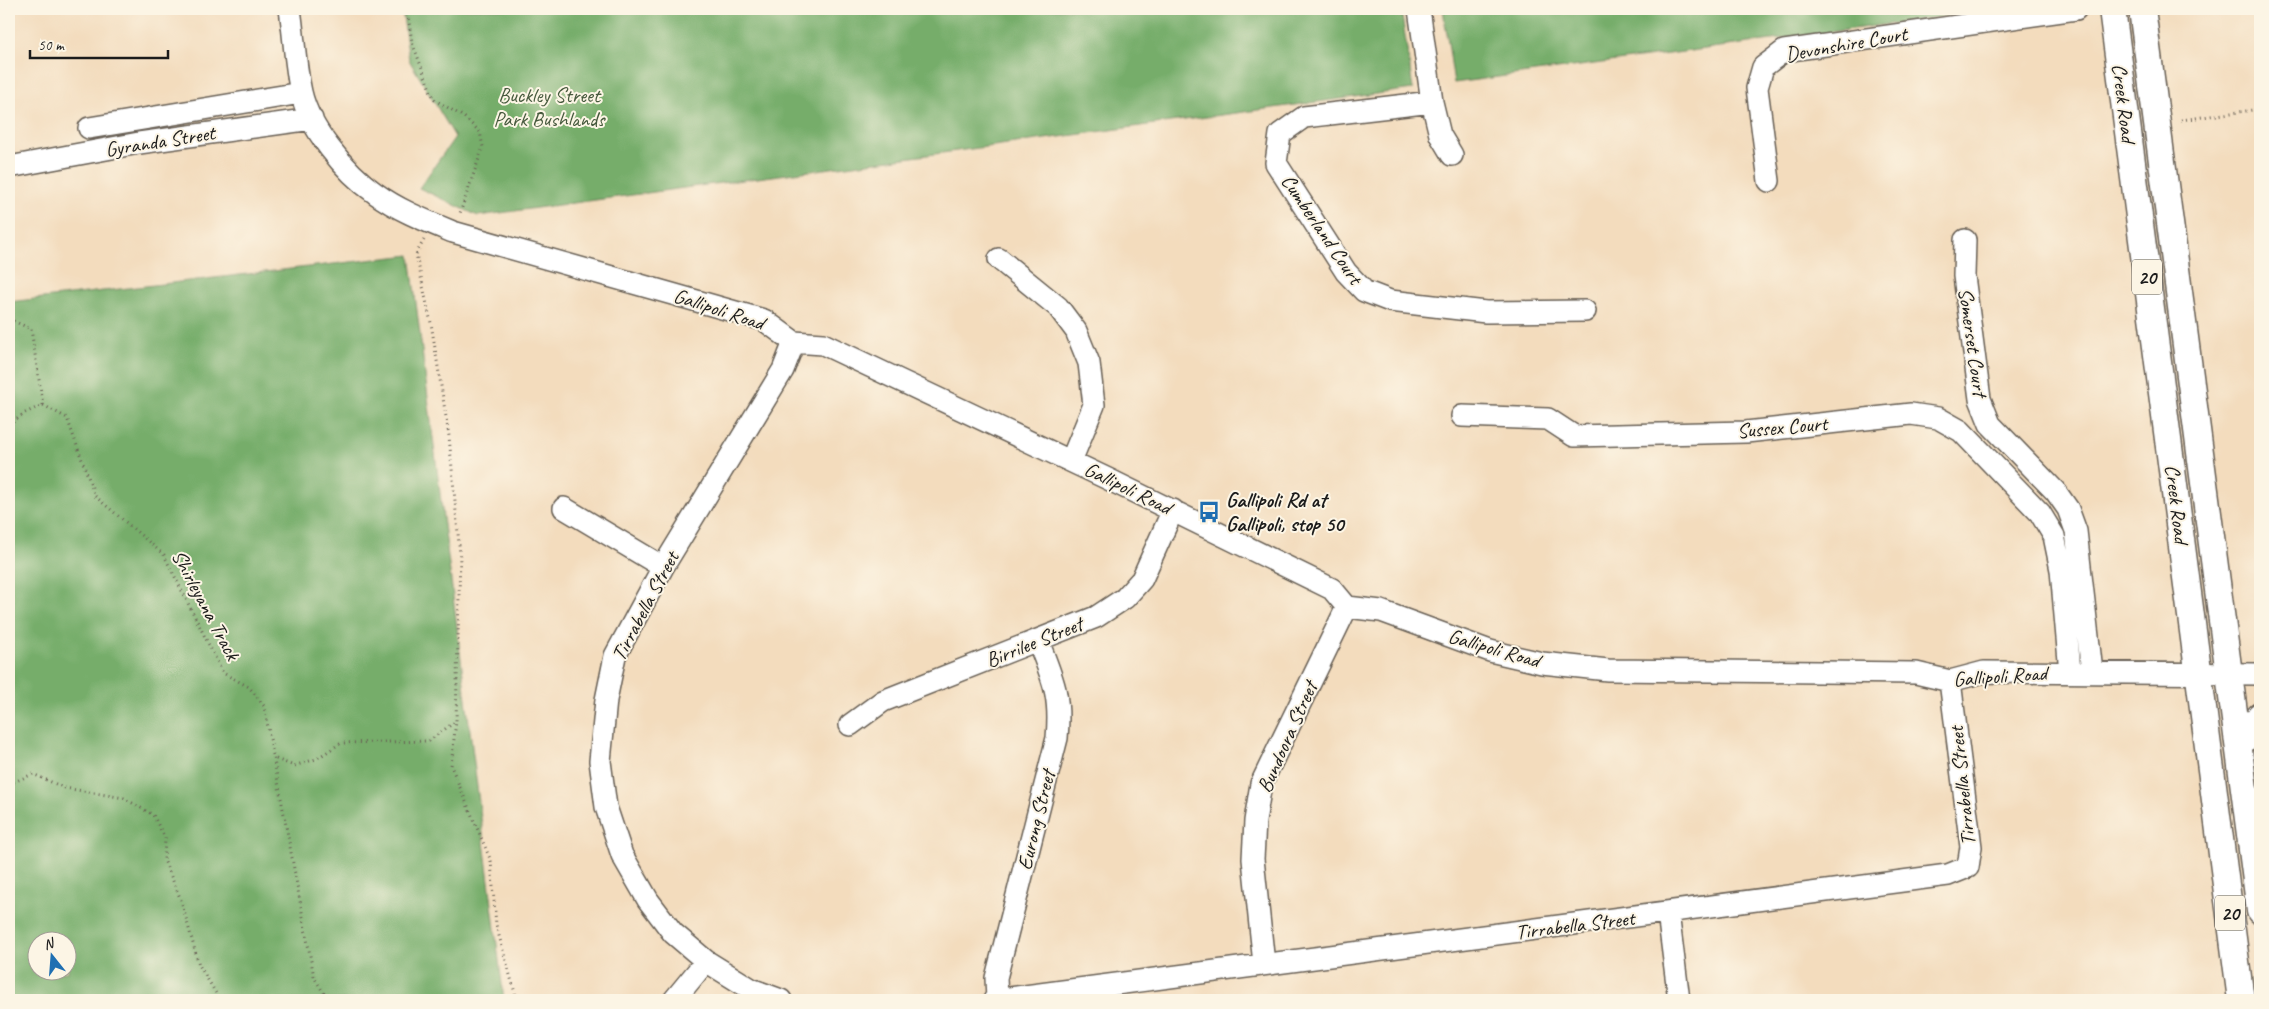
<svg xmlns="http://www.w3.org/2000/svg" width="2269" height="1009" font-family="Caveat,sans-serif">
<rect width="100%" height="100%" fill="#fcf5e5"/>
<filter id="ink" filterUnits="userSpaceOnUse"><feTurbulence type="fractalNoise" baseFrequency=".02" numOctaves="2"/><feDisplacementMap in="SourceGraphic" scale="10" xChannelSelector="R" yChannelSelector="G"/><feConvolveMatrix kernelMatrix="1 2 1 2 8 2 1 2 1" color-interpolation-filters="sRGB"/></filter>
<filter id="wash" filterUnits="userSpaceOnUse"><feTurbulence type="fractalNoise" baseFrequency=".0096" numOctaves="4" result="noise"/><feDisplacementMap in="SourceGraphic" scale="20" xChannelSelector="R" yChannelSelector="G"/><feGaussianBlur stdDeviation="1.12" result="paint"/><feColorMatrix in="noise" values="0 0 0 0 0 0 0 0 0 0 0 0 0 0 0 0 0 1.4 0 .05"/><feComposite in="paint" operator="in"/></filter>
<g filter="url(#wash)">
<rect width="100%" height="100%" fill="#f3dcbd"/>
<path fill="#76ad6a" stroke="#496443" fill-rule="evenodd" d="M402,9h999l12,80 -935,127 -59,-28 36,-51 -46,-77z
M1443,9h558l-547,74z
M410,255l94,745h-495v-698zM38,942h30v30h-30z"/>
</g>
<g filter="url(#ink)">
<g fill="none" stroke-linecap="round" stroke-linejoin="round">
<g stroke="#675f54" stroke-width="24">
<path id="minor" d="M290,9c4,27 5,56 11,83 8,36 44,80 74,101 23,17 51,28 78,39l311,88 30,22 29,2 285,135 224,110 15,18 34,4 109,40 52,12 66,7 308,3 34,8 34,-9 276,2
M1419,9l13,93 8,33 12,20
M1432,102l-128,15 -24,17 -4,29 70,109 18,19 26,10 96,11 99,-1
M89,128l212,-35
M9,167l130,-24 173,-24
M1769,181l-12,-93 6,-21 21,-16 292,-42
M1965,240l-1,36 16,123 10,25 66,68 12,17 8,22 16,141
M999,259l59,48 18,24 13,32 5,42 -23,56
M1462,416l86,3 26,17 172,-4 165,-18 27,4 23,13 79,82 14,23 7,34 9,102
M564,508l99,59
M850,725l33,-24 213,-84 29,-19 17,-19 31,-69
M1668,913l11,87
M1264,964l-11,-105 2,-38 6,-37 86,-177
M674,1000l32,-39
M781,1000l-30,-11 -45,-28 -33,-28 -25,-33 -26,-45 -16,-48 -6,-46 6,-61 9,-44 48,-89 120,-197 11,-28
M994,1000l954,-125 20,-8 3,-20 -21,-166
M997,1000l-1,-22 61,-240c4,-43 -4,-58 -19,-97"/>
</g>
<g stroke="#675f54" stroke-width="29">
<path id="major" d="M2112,9l129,991
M2142,9l118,902
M2239,746l21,-30"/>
</g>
<path stroke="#675f54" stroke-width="3" stroke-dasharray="1 4" stroke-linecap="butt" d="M407,9l5,33 19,50 4,8 29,17 16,15 3,15 -24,69
M2181,120l79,-11
M424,240l-8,14 15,69 18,113 11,119 -4,166 -5,45 40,95 5,64 21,75
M9,319l22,10 12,76
M9,425l16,-12 18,-8 24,13 28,78 69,59 59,118 26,14 15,19 50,271 14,23
M276,759l18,7 22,-7 25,-16 88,-2 27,-20
M9,784l24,-10 32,14 59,10 29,17 12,23 -1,22 17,40 18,65 21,35"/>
<use href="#minor" stroke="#fff" stroke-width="21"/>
<use href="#major" stroke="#fff" stroke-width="26"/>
</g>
</g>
<defs>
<g id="bus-bare" transform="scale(1.725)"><path d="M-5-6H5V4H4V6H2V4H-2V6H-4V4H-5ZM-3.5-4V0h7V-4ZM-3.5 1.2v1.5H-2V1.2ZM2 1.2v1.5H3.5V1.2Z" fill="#1f6fb2" stroke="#fcf5e5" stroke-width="2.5" paint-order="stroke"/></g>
</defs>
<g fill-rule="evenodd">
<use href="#bus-bare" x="1209" y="512"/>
</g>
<g text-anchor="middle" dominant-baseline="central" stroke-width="4" stroke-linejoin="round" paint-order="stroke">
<g fill="#fcf5e5" stroke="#5f5d58" stroke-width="1">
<rect x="2132" y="259.5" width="30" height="35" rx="4"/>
<rect x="2215" y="895.5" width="30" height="35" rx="4"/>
</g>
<g font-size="20" font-weight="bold" fill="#1c1c1c">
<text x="2147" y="277">20</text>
<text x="2230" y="913">20</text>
</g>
<g font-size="21" fill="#1c1c1c" stroke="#fcf5e5">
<text transform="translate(1846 44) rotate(-10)">Devonshire Court</text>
<text transform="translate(2124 103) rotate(83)">Creek Road</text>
<text transform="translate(160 141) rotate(-9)">Gyranda Street</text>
<text transform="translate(1322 229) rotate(56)">Cumberland Court</text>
<text transform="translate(719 309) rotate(18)">Gallipoli Road</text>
<text transform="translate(1973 342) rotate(82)">Somerset Court</text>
<text transform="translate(1782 427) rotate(-5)">Sussex Court</text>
<text transform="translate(1128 488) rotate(26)">Gallipoli Road</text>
<text transform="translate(2177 504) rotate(83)">Creek Road</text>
<text transform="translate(206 605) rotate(62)">Shirleyana Track</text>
<text transform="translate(645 606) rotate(-62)">Tirrabella Street</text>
<text transform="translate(1034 642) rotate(-22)">Birrilee Street</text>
<text transform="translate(1494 648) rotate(16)">Gallipoli Road</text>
<text transform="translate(2000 676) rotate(-4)">Gallipoli Road</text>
<text transform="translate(1287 737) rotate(-66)">Bundoora Street</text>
<text transform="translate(1962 786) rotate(-96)">Tirrabella Street</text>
<text transform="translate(1036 820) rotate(-76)">Eurong Street</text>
<text transform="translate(1575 925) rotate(-7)">Tirrabella Street</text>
</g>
<g font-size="21" fill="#46593d" stroke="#fcf5e5">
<text x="549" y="95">Buckley Street<tspan x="549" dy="24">Park Bushlands</tspan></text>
</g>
<g font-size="21" font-weight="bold" fill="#1c1c1c" stroke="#fcf5e5" text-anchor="start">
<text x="1226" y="500">Gallipoli Rd at<tspan x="1226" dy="24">Gallipoli, stop 50</tspan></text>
</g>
</g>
<rect width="2269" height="1009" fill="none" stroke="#fcf5e5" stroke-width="30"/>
<g transform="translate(52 956) rotate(343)"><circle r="24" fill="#fcf5e5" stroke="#a29e95"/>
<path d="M0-4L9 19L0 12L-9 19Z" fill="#1f6fb2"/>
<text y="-8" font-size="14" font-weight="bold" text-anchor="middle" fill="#1c1c1c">N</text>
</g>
<path d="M30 50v8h138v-8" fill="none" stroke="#1c1c1c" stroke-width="2.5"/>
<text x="38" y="50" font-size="15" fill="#1c1c1c" stroke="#fcf5e5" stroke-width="4" paint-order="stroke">50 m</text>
</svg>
